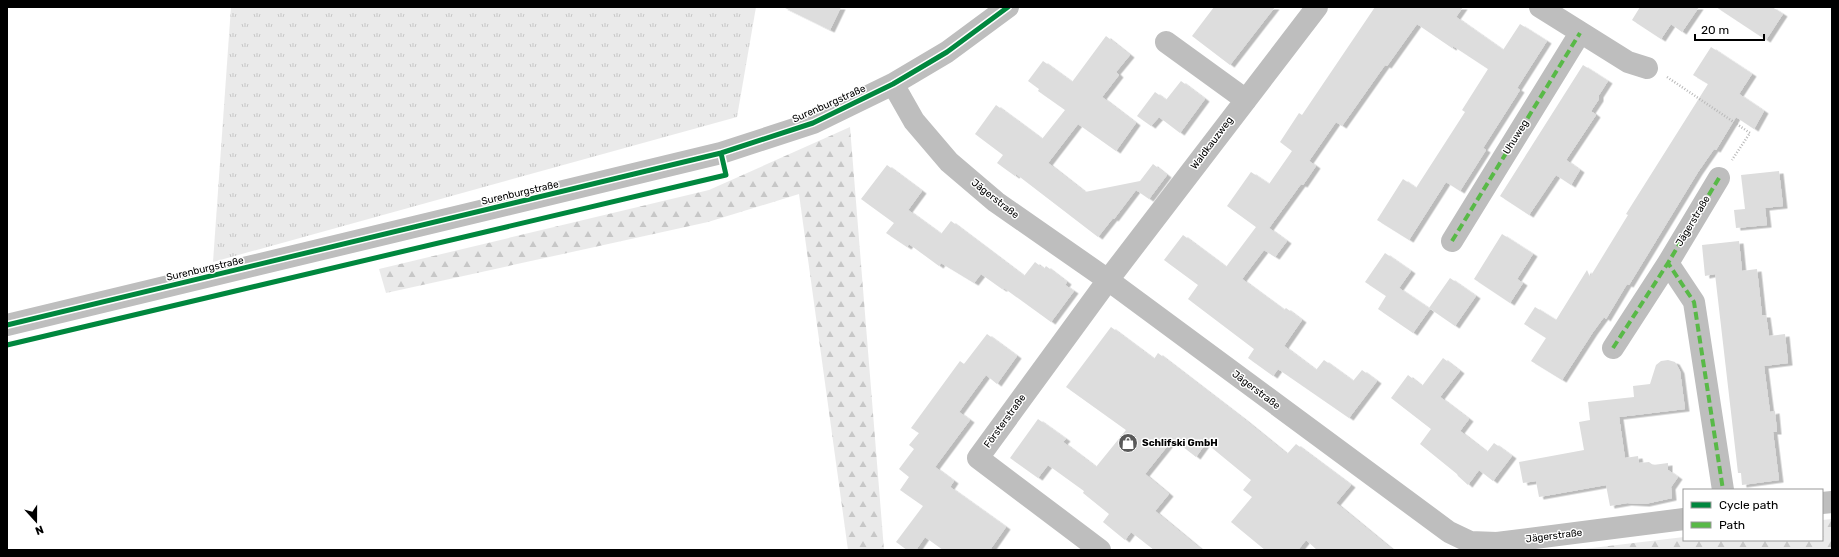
<svg xmlns="http://www.w3.org/2000/svg" width="1839" height="557" font-family="Rubik,sans-serif">
<defs>
<pattern id="grass-tufts" width="24" height="20" patternUnits="userSpaceOnUse"><rect width="24" height="20" fill="#eaeaea"/><path d="M3 7l-1-3M5 7V3M7 7l1-3M15 17l-1-3M17 17v-4M19 17l1-3" fill="none" stroke="#c7c7c7"/></pattern>
<pattern id="forest-firs" width="22" height="20" patternUnits="userSpaceOnUse"><rect width="22" height="20" fill="#eaeaea"/><path d="M5 1l3.5 6h-7zM16 11l3.5 6h-7z" fill="#c7c7c7"/></pattern>
<filter id="shadow"><feDropShadow dx="4.5" dy="2.5" stdDeviation="0" flood-color="#0004"/></filter>
</defs>
<rect width="100%" height="100%" fill="#fff"/>
<path fill="url(#grass-tufts)" d="M231,7h525l-19,110 -524,145z"/>
<path fill="url(#forest-firs)" d="M850,127l34,423h-36l-49,-356 -91,28 -322,71 -7,-24 330,-79z
M1832,519v31h-257l109,-13v3h138v-20z"/>
<path fill="#ddd" filter="url(#shadow)" d="M783,7h58l-11,23z
M1214,7h61l-45,58 -38,-29z
M1375,7h88l-7,10 47,33 17,-26 27,17 -30,47 3,2 -37,58 3,2 -26,41 -14,-9 -37,58 -32,-20 26,-41 13,9 49,-76 -3,-2 26,-41 -35,-23 -1,2 -35,-24 -30,42 -2,-1 -43,61 -6,-4 -27,39 7,5 -13,19 -2,-1 -32,44 18,13 -12,16 -11,-7 -22,29 42,31 2,-2 16,12 -18,26 32,24 8,-10 29,21 9,-11 15,11 -28,37 -71,-49 -5,7 -25,-18 6,-9 -66,-50 10,-14 -34,-25 19,-25 43,32 30,-40 -29,-21 24,-34 18,12 23,-33 -12,-9 19,-29 3,2z
M1640,7h59l-17,25 -11,-8 -10,15 -29,-19z
M1716,7h56l11,7 -17,26z
M1106,36l24,19 -14,17 3,3 -17,22 34,26 -20,28 -38,-27 -30,39 37,29 55,-11 13,-17 14,11 -18,24 -13,-9 -22,29 -1,-1 -15,19 -82,-63 -1,2 -18,-13 6,-8 -28,-21 21,-29 46,34 23,-29 -27,-19 1,-2 -11,-8 15,-20 29,21z
M1711,47l41,27 -13,20 25,17 -10,18 -18,-12 -20,33 -2,-1 -16,23 -69,113 -2,-1 -21,35 -2,-2 -11,15 -31,48 -31,-19 15,-23 -22,-14 11,-17 21,13 31,-50 3,7 38,-62 -2,-1 82,-130 -15,-9z
M1583,65l25,16 -9,14v4l-8,12 5,4 -30,45 14,10 -9,15 -15,-10 -27,40 -29,-19z
M1181,81l24,18 -25,34 -21,-16 -8,9 -14,-10 18,-24 11,8z
M887,165l35,26 -14,19 33,24 10,-13 73,55 11,-14 9,7 2,-3 21,16 -2,3 9,6 -23,31 -47,-34 -2,1 -21,-15 -7,9 -33,-20 -2,3 -30,-22 -2,3 -21,-14 8,-10 -33,-24z
M1779,171l4,35 -18,2 2,17 -31,3 -2,-18 11,-1 -4,-34z
M1502,234l31,20 -16,25 6,4 -13,20 -36,-24z
M1739,241l3,30 15,-2 5,46h4l3,21 16,-2 3,29 -24,3 6,46 5,-1 2,21h-4l6,48 -37,5 -1,-12h-3l-23,-199 -10,2 -3,-31z
M1385,253l26,18 -12,17 31,21 -17,24 -35,-24 8,-13 -21,-14z
M1450,278l26,18 -21,30 -26,-18z
M1111,327l43,32 4,-6 86,66 43,35 9,-10 55,41 -15,18 57,47h-76l-11,-10 -8,10h-33l-34,-28 21,-25 -9,-7 8,-10 -45,-37 -10,14 -23,-18 -28,35 24,20 -14,17 47,39h-48l-23,-18 -6,8 -22,-18 6,-8 -26,-21 1,-2 -36,-26 -10,13 -28,-20 28,-39 28,20 -3,3 33,25 30,-37 -60,-43z
M987,334l30,22 -20,28 -11,-9 -27,37 11,8 -35,47 19,14 -4,6 56,40 -16,23h-47l-18,-13 -9,13h-9l-11,-8 27,-36 -23,-16 9,-13 -10,-8 15,-20 -5,-4 10,-12 -8,-5 49,-67 4,3z
M1443,358l17,13 -20,26 29,22 -9,12 27,21 7,-9 18,13 -19,25 -14,-11 -11,15 -10,-9 -1,-2 -37,-30 11,-15 -40,-31 17,-23 14,11z
M1668,360l7,2 5,9 5,38 -66,8 6,41 13,-2 1,7 10,-1 4,3 15,-2v7l10,7 -7,10 1,11 -27,6 -18,-1 -17,3 -4,-21 -67,12 -3,-16 -13,2 -4,-21 65,-12 -5,-28 11,-2 -2,-18 46,-5 -1,-11 17,-2 6,-19 5,-4z"/>
<g fill="none" stroke-linecap="round" stroke-linejoin="round">
<path stroke="#b8b8b8" stroke-width="2.5" stroke-dasharray="1 2" stroke-linecap="butt" d="M1667,77l83,56 -18,27"/>
<path stroke="#bebebe" stroke-width="22" d="M1540,7l88,55 19,6
M1166,42l80,58
M893,84l21,37 35,41 47,40 112,78 341,252 21,10 27,1 187,-24
M1719,178l-51,85 26,39 29,188
M1452,241l128,-208
M7,325l714,-172 92,-30 80,-39 54,-32 61,-45
M1613,348l55,-85
M1822,503l10,-1
M1100,550l-122,-92 130,-178 209,-273"/>
<path stroke="#58b947" stroke-width="4" stroke-dasharray="8 4" stroke-linecap="butt" d="M1719,178l-51,85 26,39 29,188
M1452,241l128,-208
M1613,348l55,-85"/>
<g stroke="#fff" stroke-width="8">
<path id="cycleway" d="M7,325l714,-172 92,-30 80,-39 54,-32 61,-45
M7,345l719,-170 -5,-22"/>
</g>
<use href="#cycleway" stroke="#00873e" stroke-width="5"/>
</g>
<defs>
<g id="shop-disc" transform="scale(1)"><circle r="9.5" fill="#595959" stroke="#fff"/><path d="M-5-2.5h2.3a2.7 3.5 0 0 1 5.4 0H5L5.5 6h-11ZM-1.5-2.5h3a1.5 2.3 0 0 0-3 0Z" fill="#fff"/></g>
</defs>
<g fill-rule="evenodd">
<use href="#shop-disc" x="1128" y="443"/>
</g>
<g text-anchor="middle" dominant-baseline="central" stroke-width="3" stroke-linejoin="round" paint-order="stroke">
<g font-size="10" fill="#000" stroke="#fff">
<text transform="translate(829 104) rotate(-24)">Surenburgstraße</text>
<text transform="translate(1516 137) rotate(-58)">Uhuweg</text>
<text transform="translate(1212 143) rotate(-53)">Waldkauzweg</text>
<text transform="translate(520 193) rotate(-13)">Surenburgstraße</text>
<text transform="translate(995 199) rotate(38)">Jägerstraße</text>
<text transform="translate(1693 221) rotate(-59)">Jägerstraße</text>
<text transform="translate(205 269) rotate(-13)">Surenburgstraße</text>
<text transform="translate(1256 390) rotate(37)">Jägerstraße</text>
<text transform="translate(1005 421) rotate(-54)">Försterstraße</text>
<text transform="translate(1554 536) rotate(-7)">Jägerstraße</text>
</g>
<g font-size="10" font-weight="bold" fill="#000" stroke="#fff" text-anchor="start">
<text x="1142" y="443">Schlifski GmbH</text>
</g>
</g>
<rect width="1839" height="557" fill="none" stroke="#000000" stroke-width="16"/>
<rect x="1683" y="489" width="140" height="52" fill="#ffffff" stroke="#999999"/>
<rect x="1691" y="502" width="20" height="6" fill="#00873e" stroke="#999999"/>
<text x="1719" y="509" font-size="12" fill="#000000">Cycle path</text>
<rect x="1691" y="522" width="20" height="6" fill="#58b947" stroke="#999999"/>
<text x="1719" y="529" font-size="12" fill="#000000">Path</text>
<g transform="translate(36 521) rotate(159)" stroke="#ffffff" stroke-width="3" paint-order="stroke">
<path d="M0-3L7 15L0 10L-7 15Z" fill="#000000"/>
<text y="-6" font-size="11" font-weight="bold" text-anchor="middle" fill="#000000">N</text>
</g>
<path d="M1695 34v6h69v-6" fill="none" stroke="#000000" stroke-width="2"/>
<text x="1701" y="34" font-size="12" fill="#000000" stroke="#ffffff" stroke-width="3" paint-order="stroke">20 m</text>
</svg>
